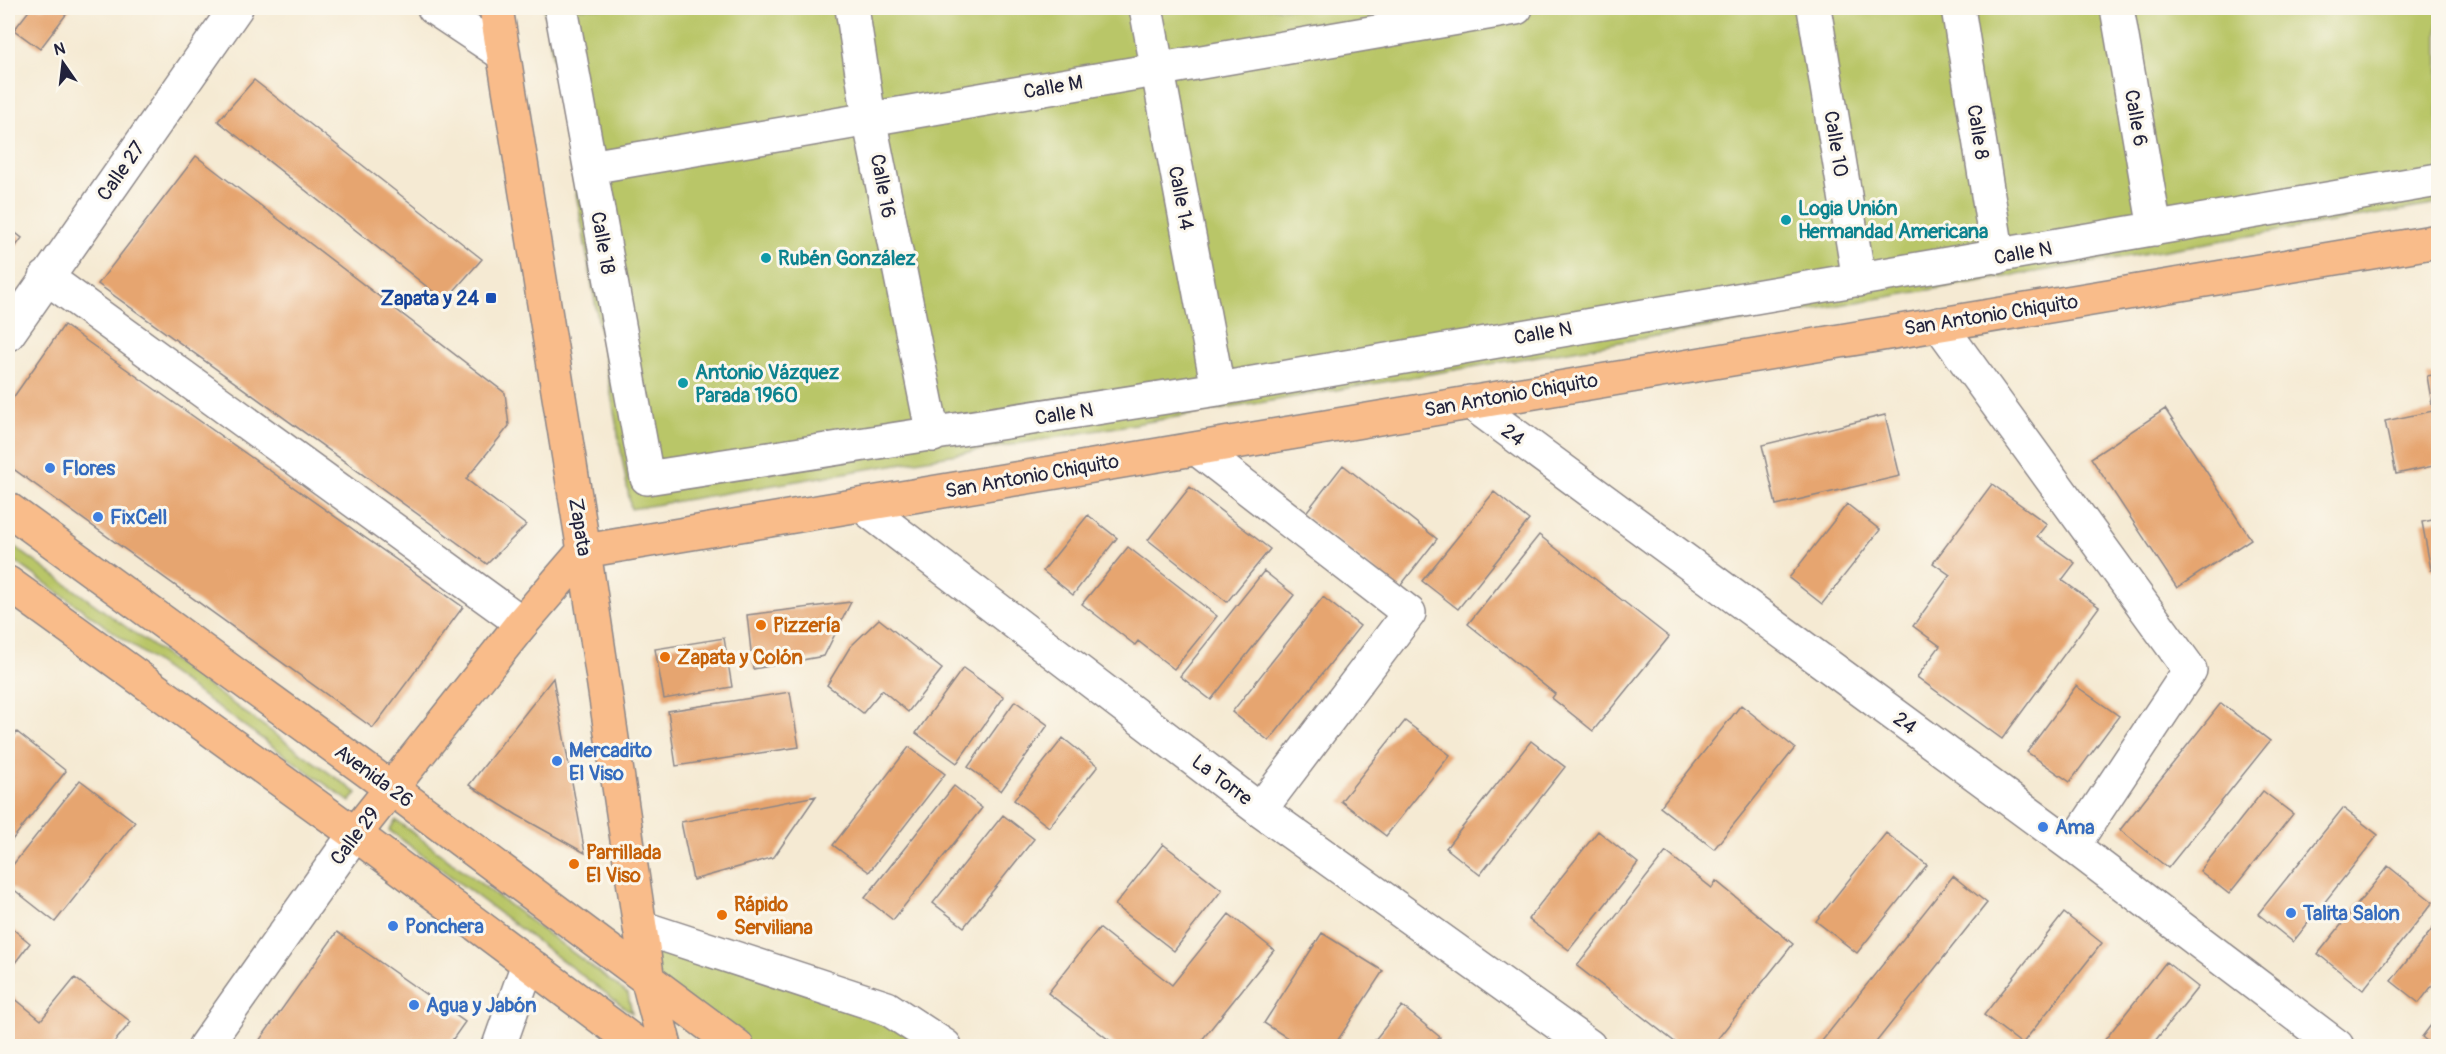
<svg xmlns="http://www.w3.org/2000/svg" width="2446" height="1054" font-family="Pangolin,sans-serif">
<rect width="100%" height="100%" fill="#fbf7ec"/>
<filter id="ink" filterUnits="userSpaceOnUse"><feTurbulence type="fractalNoise" baseFrequency=".0167" numOctaves="2"/><feDisplacementMap in="SourceGraphic" scale="12" xChannelSelector="R" yChannelSelector="G"/><feConvolveMatrix kernelMatrix="1 2 1 2 8 2 1 2 1" color-interpolation-filters="sRGB"/></filter>
<filter id="wash" filterUnits="userSpaceOnUse"><feTurbulence type="fractalNoise" baseFrequency=".008" numOctaves="4" result="noise"/><feDisplacementMap in="SourceGraphic" scale="24" xChannelSelector="R" yChannelSelector="G"/><feGaussianBlur stdDeviation="1.35" result="paint"/><feColorMatrix in="noise" values="0 0 0 0 0 0 0 0 0 0 0 0 0 0 0 0 0 1.4 0 .05"/><feComposite in="paint" operator="in"/></filter>
<g filter="url(#wash)">
<rect width="100%" height="100%" fill="#f5ead3"/>
<path fill="#b9c668" stroke="#6e7452" stroke-width="1.5" d="M544,8h1894v196l-1807,305z
M8,542l349,251 -7,9 -342,-246z
M396,820l232,174 4,19 -243,-183z
M640,927l305,119h-208l-89,-65z"/>
<g id="blocks">
<path fill="#e6a56f" d="M31,8h40l-31,41 -26,-19z
M254,80l228,179 -37,42 -227,-180z
M196,156l309,237 4,33 -43,53 60,46 -39,39 -389,-280z
M8,227l14,11 -14,19z
M64,325l399,282 -90,121 -365,-263v-60z
M2438,374v91l-42,9 -11,-53 48,-10 -6,-35z
M2165,409l86,130 -74,49 -86,-130z
M1885,415l15,61 -124,29 -14,-60z
M1343,465l94,74 -39,50 -94,-74z
M1992,484l55,40 -10,12 38,27 -13,17 37,27 -97,132 -85,-62 23,-31 -27,-20 37,-51 -17,-12z
M1190,487l80,62 -43,53 -79,-62z
M1494,492l35,28 -71,89 -36,-28z
M1847,504l33,26 -58,74 -33,-26z
M1088,515l29,23 -44,57 -30,-24z
M2438,519v50l-7,1 -9,-48z
M1539,535l130,102 -76,94 -41,-33 3,-4 -87,-70z
M1128,547l89,69 -43,53 -36,-28 -3,4 -53,-41z
M1264,571l30,24 -83,105 -31,-24z
M1323,597l37,29 -91,115 -37,-29z
M851,602l-27,54 -71,13 -6,-54z
M879,619l63,50 -34,43 -26,-22 -19,23 -36,-28 23,-38z
M724,638l8,49 -68,12 -9,-50z
M963,668l41,29 -47,66 -41,-30z
M553,678l32,175 -68,-38 -48,-30z
M2076,686l43,30 -49,66 -43,-30z
M790,692l9,55 -123,19 -8,-55z
M1015,701l33,24 -47,66 -33,-24z
M2221,703l49,38 -102,127 -48,-38z
M1741,705l54,43 -81,101 -54,-42z
M1405,721l45,34 -64,81 -45,-35z
M17,732l49,39 -58,74v-100z
M1063,738l35,28 -49,61 -35,-27z
M1531,741l34,26 -85,108 -34,-27z
M909,747l36,27 -76,98 -36,-27z
M80,780l55,42 -80,100 -47,-37v-14z
M954,786l28,22 -89,112 -28,-22z
M2263,791l30,23 -64,80 -29,-23z
M816,796l-42,61 -81,23 -12,-58z
M2343,808l35,27 -85,107 -35,-28z
M1003,815l31,24 -70,88 -31,-24z
M1598,831l40,32 -69,87 -41,-31z
M1886,833l41,32 -70,88 -41,-32z
M1163,844l59,46 -48,61 -59,-46z
M1666,852l46,36 4,-7 77,63 -81,102h-32l-103,-80z
M2388,866l45,36 -70,88 -45,-36z
M1953,876l34,27 -114,143h-55z
M2064,913l38,30 -80,101 -38,-29z
M1229,914l45,36 -77,96h-80l-69,-53 51,-65 73,57z
M2438,922v56l-19,25 -28,-22z
M8,925l22,18 -22,29z
M337,932l128,90 -17,24h-181l-8,-5z
M1322,933l61,38 -49,75h-34l-36,-23z
M2166,962l32,25 -47,59h-51z
M75,978l56,44 -20,24h-103v-53l33,27z
M1402,1006l38,31 -8,9h-62z
M2438,1016v30h-5l-11,-9z"/>
</g>
</g>
<g filter="url(#ink)">
<use href="#blocks" fill-opacity="0" stroke="#8c8687" stroke-width="1.5"/>
<g fill="none" stroke-linecap="round" stroke-linejoin="round">
<g stroke="#8c8687" stroke-width="36">
<path id="minor" d="M434,8l69,46
M561,8l86,470 571,-89 1220,-209
M852,8l17,110 64,317
M1146,8l72,381
M1814,8l45,272
M1958,8l40,249
M2117,8l38,221
M590,167l926,-159
M46,277l476,346
M1939,324l251,346 -117,176
M8,334l228,-326
M1470,402l603,444 264,200
M1197,449l212,164 -149,197
M861,505l399,305 329,236
M640,927l247,81 58,38
M205,1046l150,-212
M499,1046l29,-82"/>
</g>
<g stroke="#8c8687" stroke-width="36">
<path id="major" d="M496,8l88,543 64,430 17,65
M8,509l383,279 346,258
M584,551l1854,-310
M8,583l347,251 284,212
M355,834l167,-211 62,-72"/>
</g>
<use href="#minor" stroke="#fff" stroke-width="33"/>
<use href="#major" stroke="#f9bc8a" stroke-width="33"/>
</g>
</g>
<g fill="#0f9aa8" stroke="#fbf7ec" stroke-width="2">
<circle cx="1786" cy="220" r="6"/>
<circle cx="766" cy="258" r="6"/>
<circle cx="683" cy="383" r="6"/>
</g>
<rect fill="#1a4fb4" stroke="#fbf7ec" stroke-width="2" x="485" y="292" width="12" height="12" rx="3"/>
<g fill="#3f7fe0" stroke="#fbf7ec" stroke-width="2">
<circle cx="50" cy="468" r="6"/>
<circle cx="98" cy="517" r="6"/>
<circle cx="557" cy="761" r="6"/>
<circle cx="2043" cy="827" r="6"/>
<circle cx="2291" cy="913" r="6"/>
<circle cx="393" cy="926" r="6"/>
<circle cx="414" cy="1005" r="6"/>
</g>
<g fill="#e8710a" stroke="#fbf7ec" stroke-width="2">
<circle cx="761" cy="625" r="6"/>
<circle cx="665" cy="657" r="6"/>
<circle cx="574" cy="864" r="6"/>
<circle cx="722" cy="915" r="6"/>
</g>
<g text-anchor="middle" dominant-baseline="central" stroke-width="6" stroke-linejoin="round" paint-order="stroke">
<g font-size="20" fill="#22223b" stroke="#fbf7ec">
<text transform="translate(1053 87) rotate(-10)">Calle M</text>
<text transform="translate(2136 118) rotate(80)">Calle 6</text>
<text transform="translate(1978 132) rotate(81)">Calle 8</text>
<text transform="translate(1836 144) rotate(81)">Calle 10</text>
<text transform="translate(121 171) rotate(-55)">Calle 27</text>
<text transform="translate(883 186) rotate(79)">Calle 16</text>
<text transform="translate(1181 198) rotate(79)">Calle 14</text>
<text transform="translate(603 243) rotate(80)">Calle 18</text>
<text transform="translate(2023 253) rotate(-10)">Calle N</text>
<text transform="translate(1991 315) rotate(-9)">San Antonio Chiquito</text>
<text transform="translate(1543 333) rotate(-10)">Calle N</text>
<text transform="translate(1511 395) rotate(-10)">San Antonio Chiquito</text>
<text transform="translate(1064 414) rotate(-9)">Calle N</text>
<text transform="translate(1513 435) rotate(36)">24</text>
<text transform="translate(1032 476) rotate(-10)">San Antonio Chiquito</text>
<text transform="translate(580 527) rotate(81)">Zapata</text>
<text transform="translate(1905 723) rotate(36)">24</text>
<text transform="translate(374 776) rotate(36)">Avenida 26</text>
<text transform="translate(1222 780) rotate(37)">La Torre</text>
<text transform="translate(355 836) rotate(-53)">Calle 29</text>
</g>
<g font-size="20" font-weight="bold" fill="#0d838f" stroke="#fbf7ec" text-anchor="start">
<text x="1798" y="208">Logia Unión<tspan x="1798" dy="23">Hermandad Americana</tspan></text>
<text x="778" y="258">Rubén González</text>
<text x="695" y="372">Antonio Vázquez<tspan x="695" dy="23">Parada 1960</tspan></text>
</g>
<g font-size="20" font-weight="bold" fill="#164399" stroke="#fbf7ec" text-anchor="end">
<text x="479" y="298">Zapata y 24</text>
</g>
<g font-size="20" font-weight="bold" fill="#366cbe" stroke="#fbf7ec" text-anchor="start">
<text x="62" y="468">Flores</text>
<text x="110" y="517">FixCell</text>
<text x="569" y="750">Mercadito<tspan x="569" dy="23">El Viso</tspan></text>
<text x="2055" y="827">Ama</text>
<text x="2303" y="913">Talita Salon</text>
<text x="405" y="926">Ponchera</text>
<text x="426" y="1005">Agua y Jabón</text>
</g>
<g font-size="20" font-weight="bold" fill="#c56008" stroke="#fbf7ec" text-anchor="start">
<text x="773" y="625">Pizzería</text>
<text x="677" y="657">Zapata y Colón</text>
<text x="586" y="852">Parrillada<tspan x="586" dy="23">El Viso</tspan></text>
<text x="734" y="904">Rápido<tspan x="734" dy="23">Serviliana</tspan></text>
</g>
</g>
<rect width="2446" height="1054" fill="none" stroke="#fbf7ec" stroke-width="30"/>
<g transform="translate(63 63) rotate(346)" stroke="#fbf7ec" stroke-width="4.5" paint-order="stroke">
<path d="M0-4.5L10 22L0 15L-10 22Z" fill="#22223b"/>
<text y="-9" font-size="16" font-weight="bold" text-anchor="middle" fill="#22223b">N</text>
</g>
</svg>
